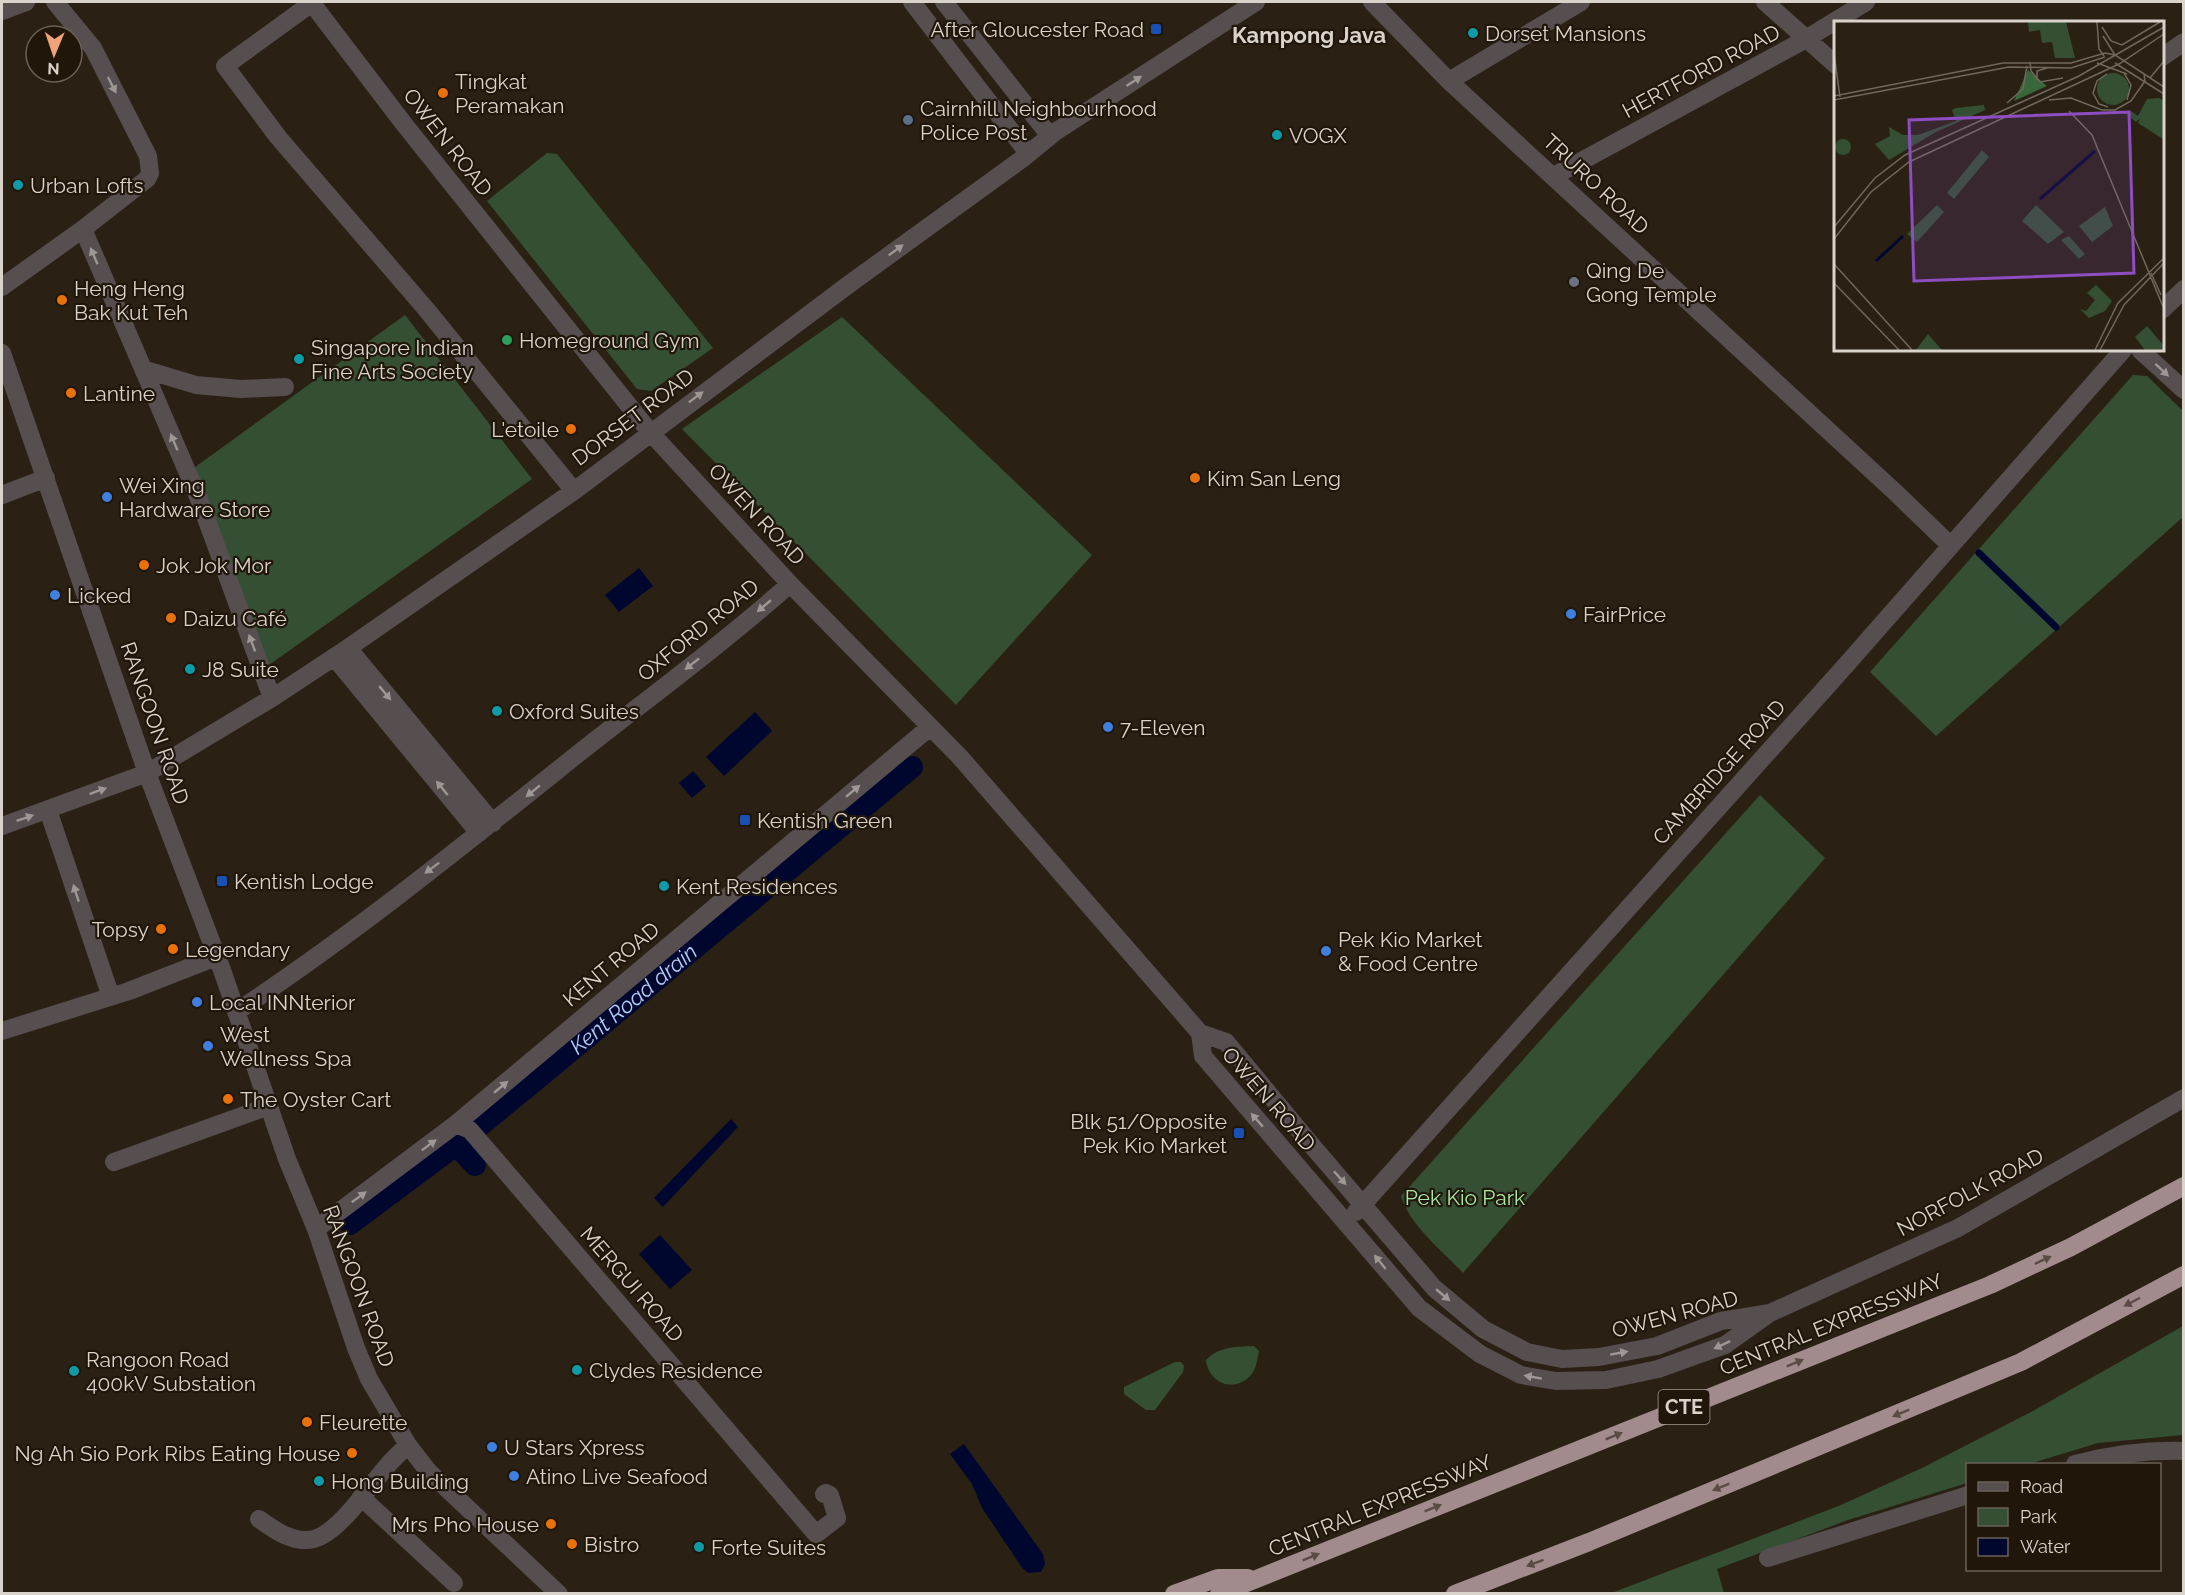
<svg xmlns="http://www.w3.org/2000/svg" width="2185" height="1595" font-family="Raleway,sans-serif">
<rect width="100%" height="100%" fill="#2a2114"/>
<path fill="#354f35" d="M547,153l10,1 156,194 -62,43 -14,-2 -150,-188z
M405,315l127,164 -266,188 -75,-197z
M842,317l250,238 -136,150 -274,-276z
M2133,375l14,1 36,35v106l-247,219 -66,-64z
M1760,795l65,63 -362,415c-21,-23 -53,-47 -62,-77z
M2183,1326v109l-85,8 -69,21h-61l-1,19 -119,37 -131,49 7,24 -115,1 232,-89 81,-37 109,-56z
M1254,1346l5,5c-2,9 -3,21 -11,27 -17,15 -40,3 -42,-18 14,-14 30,-13 48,-14z
M1175,1362h6l3,4 -1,6 -28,38h-9l-22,-16v-7z"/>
<path fill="#00072f" d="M639,568l14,18 -34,26 -14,-17z
M755,712l17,19 -48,45 -18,-19z
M693,771l13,15 -14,12 -13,-15z
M731,1119l7,8 -75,80 -9,-9z
M660,1235l32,35 -22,19 -31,-35z
M964,1444l79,110 2,10 -4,8 -13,1 -5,-4 -41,-61 -10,-24 -22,-30z"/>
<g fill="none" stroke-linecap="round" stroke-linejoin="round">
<path stroke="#00072f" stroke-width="7" d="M1979,553l77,74"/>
<g stroke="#00072f" stroke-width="22">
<path d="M456,1145l19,20"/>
<path id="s1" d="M350,1224l106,-79 70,-57 386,-321"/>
</g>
<path stroke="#574e50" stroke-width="18" d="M311,2l93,122 246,308 140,152 170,173 240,276 26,9 88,106 120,140 49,41 44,23 35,7 37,-2 58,-11 64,-25 49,-8
M912,2l116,151
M944,2l106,134
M1372,2l77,79 446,411 55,53
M1765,2l71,63
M312,3l-87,63 53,71 148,172 148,182
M2,11l24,-9
M2162,57l22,-15
M1449,81l132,-79
M1554,176l252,-137 60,-37
M83,229l116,270 73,199
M2,287l81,-58 64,-50 3,-6 -2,-17 -55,-108 -38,-46
M2162,310l22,-21
M2140,350l44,40
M2,353l145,420 75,197 65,189 29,70 40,119 13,31 39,66 20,26 131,123
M143,369l53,16 45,4 44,-2
M2,495l44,-17
M348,648l145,175
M334,657l145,176
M48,810l60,178
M2,826l145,-53 125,-75 76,-50 226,-157 274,-206 174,-126 33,-27 201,-130
M236,1012c118,-78 228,-167 338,-255 72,-57 147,-112 216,-173
M2,1031l127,-40 87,-34
M1200,1033l3,23 216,252 61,46 41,21 35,6 50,-1 52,-11 67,-24 45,-32 188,-85 226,-130
M456,1124l14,6 346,404 21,-16 -7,-23 -4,-2 -2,1
M114,1162l155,-56
M1356,1212l490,-547 277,-315
M316,1229l140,-105 474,-397
M2075,1464c34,-9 73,-14 109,-13
M361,1497l93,86
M259,1519c15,11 35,25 55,20 26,-7 56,-54 74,-74 6,-7 13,-13 20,-20
M1768,1558l200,-63"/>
<path stroke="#a18b8d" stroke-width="18" d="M1174,1594l44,-16h30
M1219,1594l771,-309 81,-38 113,-61
M1455,1594l134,-52 432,-180 163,-87"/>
</g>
<defs><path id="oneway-solid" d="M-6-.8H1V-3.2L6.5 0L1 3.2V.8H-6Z" transform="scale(1.5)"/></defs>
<g fill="#9e9794">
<use href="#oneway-solid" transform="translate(1134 81) rotate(-33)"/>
<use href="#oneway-solid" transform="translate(112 85) rotate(63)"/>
<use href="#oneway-solid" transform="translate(896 250) rotate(-36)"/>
<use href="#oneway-solid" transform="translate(94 256) rotate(-113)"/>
<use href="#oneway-solid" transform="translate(2162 370) rotate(43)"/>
<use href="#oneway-solid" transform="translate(696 397) rotate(-37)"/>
<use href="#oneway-solid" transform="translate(174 442) rotate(-113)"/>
<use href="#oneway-solid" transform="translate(764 606) rotate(140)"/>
<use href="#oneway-solid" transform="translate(252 643) rotate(-110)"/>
<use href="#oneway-solid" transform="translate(692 664) rotate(142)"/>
<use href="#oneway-solid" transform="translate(385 693) rotate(50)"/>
<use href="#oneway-solid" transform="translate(442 788) rotate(-129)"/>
<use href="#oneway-solid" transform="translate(98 791) rotate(-20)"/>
<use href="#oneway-solid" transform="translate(533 791) rotate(141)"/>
<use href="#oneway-solid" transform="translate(853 791) rotate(-40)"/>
<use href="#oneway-solid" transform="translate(25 818) rotate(-19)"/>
<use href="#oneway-solid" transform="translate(432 868) rotate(143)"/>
<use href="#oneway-solid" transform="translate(76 893) rotate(-108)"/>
<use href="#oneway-solid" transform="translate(501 1087) rotate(-40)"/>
<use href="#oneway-solid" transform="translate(1257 1120) rotate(-131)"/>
<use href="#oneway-solid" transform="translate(429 1145) rotate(-37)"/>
<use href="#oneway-solid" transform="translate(1340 1178) rotate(48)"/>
<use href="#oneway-solid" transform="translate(359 1197) rotate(-36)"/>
<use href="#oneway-solid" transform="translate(1380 1262) rotate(-129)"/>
<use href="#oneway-solid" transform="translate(1443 1295) rotate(40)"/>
<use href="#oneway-solid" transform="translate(1722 1345) rotate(155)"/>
<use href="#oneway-solid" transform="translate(1619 1353) rotate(-10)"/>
<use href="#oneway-solid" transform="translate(1533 1377) rotate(-170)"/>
</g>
<g fill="#5a4b45">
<use href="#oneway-solid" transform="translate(2043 1260) rotate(-25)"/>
<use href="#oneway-solid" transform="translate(2132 1302) rotate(152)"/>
<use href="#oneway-solid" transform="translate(1795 1363) rotate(-22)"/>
<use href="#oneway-solid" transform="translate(1901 1413) rotate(158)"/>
<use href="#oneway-solid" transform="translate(1614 1436) rotate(-22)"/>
<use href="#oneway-solid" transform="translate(1721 1487) rotate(158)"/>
<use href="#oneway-solid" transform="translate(1433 1508) rotate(-22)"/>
<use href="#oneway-solid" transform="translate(1311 1557) rotate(-22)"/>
<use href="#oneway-solid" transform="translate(1535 1563) rotate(159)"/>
</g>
<g fill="#1a4fb4" stroke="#20170a" stroke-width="2">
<rect x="1150" y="23" width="12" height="12" rx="3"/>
<rect x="739" y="814" width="12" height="12" rx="3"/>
<rect x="216" y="875" width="12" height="12" rx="3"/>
<rect x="1233" y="1127" width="12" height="12" rx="3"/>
</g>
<g fill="#0f9aa8" stroke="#20170a" stroke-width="2">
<circle cx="1473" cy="33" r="6"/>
<circle cx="1277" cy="135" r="6"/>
<circle cx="18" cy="185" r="6"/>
<circle cx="299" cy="359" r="6"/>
<circle cx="190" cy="669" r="6"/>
<circle cx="497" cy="711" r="6"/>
<circle cx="664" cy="886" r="6"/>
<circle cx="577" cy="1370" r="6"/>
<circle cx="74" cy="1371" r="6"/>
<circle cx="319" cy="1481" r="6"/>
<circle cx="699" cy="1547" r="6"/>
</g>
<g fill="#e8710a" stroke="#20170a" stroke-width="2">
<circle cx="443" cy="93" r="6"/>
<circle cx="62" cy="300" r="6"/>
<circle cx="71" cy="393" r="6"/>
<circle cx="571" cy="429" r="6"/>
<circle cx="1195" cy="478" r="6"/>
<circle cx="144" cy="565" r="6"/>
<circle cx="171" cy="618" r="6"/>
<circle cx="161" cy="929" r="6"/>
<circle cx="173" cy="949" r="6"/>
<circle cx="228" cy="1099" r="6"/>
<circle cx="307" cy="1422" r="6"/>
<circle cx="352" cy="1453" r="6"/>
<circle cx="551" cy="1524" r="6"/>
<circle cx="572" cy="1544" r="6"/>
</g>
<circle fill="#5c6f8a" stroke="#20170a" stroke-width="2" cx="908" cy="120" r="6"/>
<circle fill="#6b7280" stroke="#20170a" stroke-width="2" cx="1574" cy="282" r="6"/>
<circle fill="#2e9e5b" stroke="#20170a" stroke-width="2" cx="507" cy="340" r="6"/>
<g fill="#3f7fe0" stroke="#20170a" stroke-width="2">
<circle cx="107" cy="497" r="6"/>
<circle cx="55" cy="595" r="6"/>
<circle cx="1571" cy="614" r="6"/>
<circle cx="1108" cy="727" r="6"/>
<circle cx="1326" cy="951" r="6"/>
<circle cx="197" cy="1002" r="6"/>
<circle cx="208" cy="1046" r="6"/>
<circle cx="492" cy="1447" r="6"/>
<circle cx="514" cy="1476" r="6"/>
</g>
<g text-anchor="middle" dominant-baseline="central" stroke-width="4.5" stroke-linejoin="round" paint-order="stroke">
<rect fill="#20170a" stroke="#a29b91" stroke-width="1.5" x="1658.5" y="1390" width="51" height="34" rx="4.5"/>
<g font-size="20" font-weight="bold" fill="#d9d3cb">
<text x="1684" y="1407">CTE</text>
</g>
<g font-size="21" fill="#d9d3cb" stroke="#20170a" text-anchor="start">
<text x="1144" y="29" text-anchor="end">After Gloucester Road</text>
<text x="1485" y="33">Dorset Mansions</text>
<text x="455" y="81">Tingkat<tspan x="455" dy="24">Peramakan</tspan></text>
<text x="920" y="108">Cairnhill Neighbourhood<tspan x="920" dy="24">Police Post</tspan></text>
<text x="1289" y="135">VOGX</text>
<text x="30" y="185">Urban Lofts</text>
<text x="1586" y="270">Qing De<tspan x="1586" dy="24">Gong Temple</tspan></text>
<text x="74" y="288">Heng Heng<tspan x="74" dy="24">Bak Kut Teh</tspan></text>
<text x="519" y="340">Homeground Gym</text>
<text x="311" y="347">Singapore Indian<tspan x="311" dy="24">Fine Arts Society</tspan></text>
<text x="83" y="393">Lantine</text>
<text x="559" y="429" text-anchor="end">L'etoile</text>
<text x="1207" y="478">Kim San Leng</text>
<text x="119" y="485">Wei Xing<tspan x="119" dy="24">Hardware Store</tspan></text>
<text x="156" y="565">Jok Jok Mor</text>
<text x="67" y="595">Licked</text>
<text x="1583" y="614">FairPrice</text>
<text x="183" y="618">Daizu Café</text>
<text x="202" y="669">J8 Suite</text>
<text x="509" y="711">Oxford Suites</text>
<text x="1120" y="727">7-Eleven</text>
<text x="757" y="820">Kentish Green</text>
<text x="234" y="881">Kentish Lodge</text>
<text x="676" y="886">Kent Residences</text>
<text x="149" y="929" text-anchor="end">Topsy</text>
<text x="1338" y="939">Pek Kio Market<tspan x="1338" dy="24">&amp; Food Centre</tspan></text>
<text x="185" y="949">Legendary</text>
<text x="209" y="1002">Local INNterior</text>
<text x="220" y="1034">West<tspan x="220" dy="24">Wellness Spa</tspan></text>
<text x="240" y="1099">The Oyster Cart</text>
<text x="1227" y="1121" text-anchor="end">Blk 51/Opposite<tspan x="1227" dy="24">Pek Kio Market</tspan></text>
<text x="86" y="1359">Rangoon Road<tspan x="86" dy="24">400kV Substation</tspan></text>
<text x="589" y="1370">Clydes Residence</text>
<text x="319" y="1422">Fleurette</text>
<text x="504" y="1447">U Stars Xpress</text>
<text x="340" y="1453" text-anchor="end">Ng Ah Sio Pork Ribs Eating House</text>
<text x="526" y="1476">Atino Live Seafood</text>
<text x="331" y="1481">Hong Building</text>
<text x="539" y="1524" text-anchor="end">Mrs Pho House</text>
<text x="584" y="1544">Bistro</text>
<text x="711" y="1547">Forte Suites</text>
</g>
<g font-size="21" fill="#d9d3cb" stroke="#20170a">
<text transform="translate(1701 71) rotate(-28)">HERTFORD ROAD</text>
<text transform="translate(448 142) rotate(52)">OWEN ROAD</text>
<text transform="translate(1596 184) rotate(43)">TRURO ROAD</text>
<text transform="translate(633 417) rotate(-37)">DORSET ROAD</text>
<text transform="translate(757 514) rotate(47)">OWEN ROAD</text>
<text transform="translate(698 630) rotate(-39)">OXFORD ROAD</text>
<text transform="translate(155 723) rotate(71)">RANGOON ROAD</text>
<text transform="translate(1719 772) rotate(-48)">CAMBRIDGE ROAD</text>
<text transform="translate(611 964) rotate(-40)">KENT ROAD</text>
<text transform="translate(1269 1099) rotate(49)">OWEN ROAD</text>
<text transform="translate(1970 1192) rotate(-28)">NORFOLK ROAD</text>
<text transform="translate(632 1284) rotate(49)">MERGUI ROAD</text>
<text transform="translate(359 1286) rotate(70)">RANGOON ROAD</text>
<text transform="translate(1675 1314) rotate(-15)">OWEN ROAD</text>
<text transform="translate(1831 1324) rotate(-22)">CENTRAL EXPRESSWAY</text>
<text transform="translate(1380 1505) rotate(-22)">CENTRAL EXPRESSWAY</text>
</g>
<g font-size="21" fill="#a5e7a4" stroke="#20170a">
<text x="1465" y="1197">Pek Kio Park</text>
</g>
<g font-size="22" font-weight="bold" fill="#d9d3cb" stroke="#20170a">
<text x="1309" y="35">Kampong Java</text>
</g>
<g font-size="22" font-style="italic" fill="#b3ccf8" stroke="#20170a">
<text stroke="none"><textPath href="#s1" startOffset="362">Kent Road drain</textPath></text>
</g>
</g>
<g transform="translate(1834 21)">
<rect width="330" height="330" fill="#2a2114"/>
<path d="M194,1h38l9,36h-20l-3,-16 -10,1 -2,-13 -11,2zM263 68a16 16 0 1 1 32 0a16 16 0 1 1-32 0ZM325,77l5,3v46l-1,-8 -25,-16 2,-5 -4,4 -9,-7 4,-4 7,5 9,-17zM150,84l1,5 -49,22 -47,28 -14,-16 15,-8 -1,-9 14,8h15l38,-14 -4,-11 4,-2zM1 126a8 8 0 1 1 16 0a8 8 0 1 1-16 0ZM148,129l7,7 -35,42 -7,-6zM103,184l7,7 -27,30 -10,-8zM202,184l28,27 -16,12 -26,-23zM271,186l8,19 -21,16 -13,-16zM235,215l16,18 -6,5 -18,-19zM262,264l16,16 -7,10 -16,7 -9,-9 6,2 9,-11 -8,-7zM313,305l17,20 -1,4h-18l-10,-13zM94,313l14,16h-26z" fill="#354f35"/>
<path d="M194,49l19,16 -33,15z" fill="#3a663b"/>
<path fill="none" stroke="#00072f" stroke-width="3" d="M206,178l55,-48M42,240l27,-25"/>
<path fill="none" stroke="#70685d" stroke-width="1.5" d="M263,1l2,27 5,7M268,6l9,14 11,4 38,-23M269,15l12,19 49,32M0,32l6,44M196,41l1,9 9,11 23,-4M263,42l30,11M281,42l49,31M290,52l7,12 -4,15M273,53l-10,7 -4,12 6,11 9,3M316,57l14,-17M203,59v-9l10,-3M0,75l169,-33h68l34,-10 10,2M0,79l175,-33 62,1 34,-11M215,79l22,-2 31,12h13l16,-9 14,-20 -1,-7M173,82l16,-14 4,-23M235,90l23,24 72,174M0,206l41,-49 30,-23 174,-79 85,-49M0,218l37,-47 38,-30 210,-98 45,-30M0,243l78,86M317,252l10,22M0,262l65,67M261,329l23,-47 46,-45M266,329l24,-45 40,-42"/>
<path fill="#8e4dc1" fill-opacity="0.15" stroke="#8e4dc1" stroke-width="3" d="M295,91l5,161 -220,8 -5,-161z"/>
<rect width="330" height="330" fill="none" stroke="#d9d3cb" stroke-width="3"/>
</g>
<rect width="2185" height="1595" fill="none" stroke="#d9d3cb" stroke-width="6"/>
<rect x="1966" y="1463" width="195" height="108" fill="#20170a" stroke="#6a6257" stroke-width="1.5"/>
<rect x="1978" y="1482" width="30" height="9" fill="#574e50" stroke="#6a6257" stroke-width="1.5"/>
<text x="2020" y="1493" font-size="18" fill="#d9d3cb">Road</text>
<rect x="1978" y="1508" width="30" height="18" fill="#354f35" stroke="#6a6257" stroke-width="1.5"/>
<text x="2020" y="1523" font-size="18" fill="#d9d3cb">Park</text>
<rect x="1978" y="1538" width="30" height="18" fill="#00072f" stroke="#6a6257" stroke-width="1.5"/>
<text x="2020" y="1553" font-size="18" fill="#d9d3cb">Water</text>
<g transform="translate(54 54) rotate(182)"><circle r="28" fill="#20170a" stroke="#6a6257" stroke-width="1.5"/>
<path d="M0-4.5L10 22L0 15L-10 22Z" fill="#f0a27a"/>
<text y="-9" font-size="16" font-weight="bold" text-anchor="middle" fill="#d9d3cb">N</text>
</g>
</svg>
